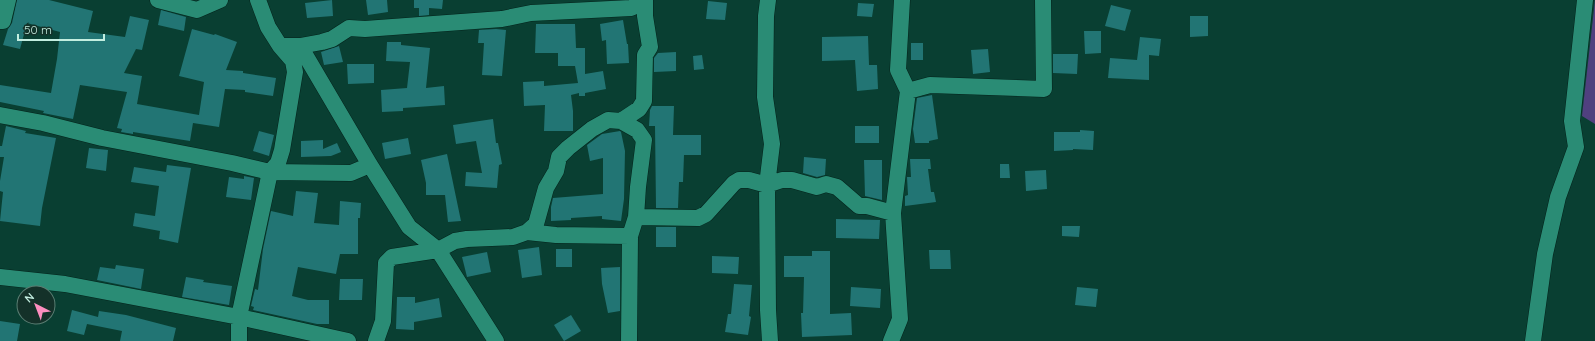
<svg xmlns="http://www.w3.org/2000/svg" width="1595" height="341" font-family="Quicksand,sans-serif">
<rect width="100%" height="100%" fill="#093f32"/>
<path fill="#50407f" d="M1595,0v124l-13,-8z"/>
<path fill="#227574" d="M17,0h32l44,11 -5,21 37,5 5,-21 19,4 -7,30 -6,-1 -12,24 18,3 -5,28 62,11 5,-33 -25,-6 13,-47 22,6 1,-1 22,8 -11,28 17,1v2l33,5 -3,18 -28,-4v-2l-20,-1 -6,38 -26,-4 -3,18 -57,-9v2l-12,-2 1,-3 -5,-1 10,-36 -47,-7 -7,34 -30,-6 1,-2 -44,-9v-17l51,8 6,-34 3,-27 -33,-9 -7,26 -17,-4 5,-16 4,-6z
M332,0l1,16 -26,2 -2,-15z
M366,0h21l1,12 -20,3z
M414,0h29l-1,9 -13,-1v7l-10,1v-8h-5z
M708,1l19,2 -2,17 -19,-1z
M858,3l16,1 -2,13 -15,-1z
M1111,5l20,5 -6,21 -20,-5z
M161,10l25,7 -2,14 -26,-6z
M1190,16h18v20l-18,1z
M623,20l4,24h1l1,19 -22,1 -1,-24 -4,1 -2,-17z
M536,24h39l1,24h9v26l18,-3 3,18 -21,4v3h-6v-3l-8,2 2,16v20h-29l1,-26 -21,1 -1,-24 21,-1v5l34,-3 -3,-17h-17v-13h-23z
M496,29l10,1 -4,46 -20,-1 2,-32h-6l1,-13z
M1084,31h17v22l-16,1z
M868,36l1,29h8l1,24 -21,2 -2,-31 -33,1v-24z
M1140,37l21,2 -2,17 -10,-1v25l-41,-2 2,-20 27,2z
M387,42h14v3l29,3 -4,40 18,-2 1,19 -42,3v3l-21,1 -1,-22 26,-2 3,-26 -24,-1z
M911,43h12v17h-12z
M339,46l4,16 -19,3 -3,-13z
M988,49l2,23 -17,2 -2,-24z
M676,52v19l-22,1v-14l4,-5z
M1053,54h25l-1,20 -24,-1z
M702,55l2,14 -10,1 -1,-14z
M347,64h27v19l-26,1z
M932,95l6,44 -9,2v2h-14l-2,-14 4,-31z
M652,106h22l-1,29h28v20h-17l-1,27h-4l-1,26h-22l-1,-82h-6l1,-16z
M493,119l3,24h2l4,21 -3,1 -2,23 -32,-2 1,-14 16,1 -6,-32 -20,3 -3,-19z
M6,126l20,5 -1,2 31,5 -14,70 -2,18 -40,-5 3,-29 -3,-1v-10l4,-24h-4v-11h2z
M855,126h24v17h-24z
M1080,130l14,1 -1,19 -20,-1v1l-19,1v-19h26z
M259,131l15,4 -5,21 -16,-5z
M620,131l1,1 4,19 -1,48 -3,22 -19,-2v-3l-31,2v2l-20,1v-14l2,-9 50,-4v-36l-13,3 -3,-16 15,-11z
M408,138l3,16 -26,5 -3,-16z
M323,140v9l14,-6 4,9 -10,4 -30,1v-16z
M89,148l19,2 -2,21 -20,-3z
M447,154l14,67 -13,1 -3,-27h-19v-12l-5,-23z
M804,157l22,2 -1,16 -8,2 -14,-4z
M910,159h20l1,10h-3l3,23h3l2,10 -31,4v-10l3,-1 -1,-18h4z
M864,160h18v40l-17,-4z
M1000,164h9l1,14h-10z
M167,165l24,3 -13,75 -19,-4 1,-8 -27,-5 2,-13 20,3 4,-30 -28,-4 3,-15 32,5z
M1046,170l1,19 -21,2 -1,-20z
M244,176l10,2 -3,22 -25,-3 3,-20 15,2z
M296,191l22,2 -4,30 25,2 1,-24 21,2 -1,15h-2v36h-18l-4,20 -38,-7 -6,29 16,4h21v24h-12l-64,-14 1,-3 -3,-1 4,-17 3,1 5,-41 8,-38 22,5z
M836,219l44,1 -1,19 -43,-1z
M1062,226h18l-1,11 -17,-1z
M656,227h20v20h-20z
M539,247l3,28 -20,3 -4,-28z
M556,249h16v18h-16z
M929,250h21l1,19h-21z
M812,251h18v63l21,-1 1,22 -50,2 -1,-24h2l1,-36h-20v-21h28z
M487,252l4,20 -24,5 -5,-20z
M712,256l27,1 -1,17 -26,-1z
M116,265l28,4 -3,20 -44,-9 3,-13 15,2z
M620,267v44l-12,2 -6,-29 -1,-16z
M186,277l18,3 -1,2 29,4 -3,19 -47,-8z
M340,279h23l-1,21h-23z
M734,284l18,1 -3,31 2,1 -3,18 -23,-3 3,-18h3z
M851,287l30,2 -1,19 -30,-2z
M1077,287l21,2 -2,18 -21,-2z
M397,297h18v6l24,-5 3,19 -28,5v8l-18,-1z
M72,310l26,7 1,-6 27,4 50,13 -3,13h-53l2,-10 -35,-7 -3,11 -17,-4z
M571,315l10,16 -17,10 -10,-16z
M0,321l20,3 -3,17h-17z"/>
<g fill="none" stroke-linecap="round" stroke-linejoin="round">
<g stroke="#04231b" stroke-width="17">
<path id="minor" d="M158,0l39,10 23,-10
M768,0l-2,16 -1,81 7,47 -5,41 1,125 2,31
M902,0l-4,70 10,21
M0,21h3l5,-21
M280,46h20l22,-4 10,-3 17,-11 16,1 137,-10 29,-6 100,-5 14,-6
M300,46l70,119 39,62 29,23 58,91
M0,115l43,8 59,15 130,25 38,9 81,1 19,-8
M621,121l18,-12 5,-8 1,-46 5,-8 -5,-31v-16
M527,232l29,3 74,1
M0,277l65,7 174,33 109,24
M239,341v-24l31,-145 8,-9 4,-13 13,-78 -2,-11 -13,-15 -12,-19 -10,-27
M376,341l7,-20 3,-58 6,-6 46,-7 17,-9 12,-2 46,-2 14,-5 9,-8 10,-36 10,-17 3,-14 9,-9 24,-19 16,-9 13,1 16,9 7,10 -6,47 -2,30 62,1 8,-4 28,-31 5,-3h10l18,5 15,-5h10l25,7 9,-3 11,3 22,19h8l26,7
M629,341l1,-105 6,-19
M891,341l9,-22 -7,-106 15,-122 22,-6 114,4 -1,-89
M1533,341l12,-87 13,-57 18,-50 -4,-26 13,-121"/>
</g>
<use href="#minor" stroke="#2a8c75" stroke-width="16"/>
</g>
<g transform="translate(36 305) rotate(318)"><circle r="19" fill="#143129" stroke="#5a7d72"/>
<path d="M0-3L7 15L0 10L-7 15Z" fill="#fd8ebf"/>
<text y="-6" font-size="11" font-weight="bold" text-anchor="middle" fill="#c3eee0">N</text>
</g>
<path d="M18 34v6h86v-6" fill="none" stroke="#c3eee0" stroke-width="2"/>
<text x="24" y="34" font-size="12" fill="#c3eee0" stroke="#143129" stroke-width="3" paint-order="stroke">50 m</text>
</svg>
